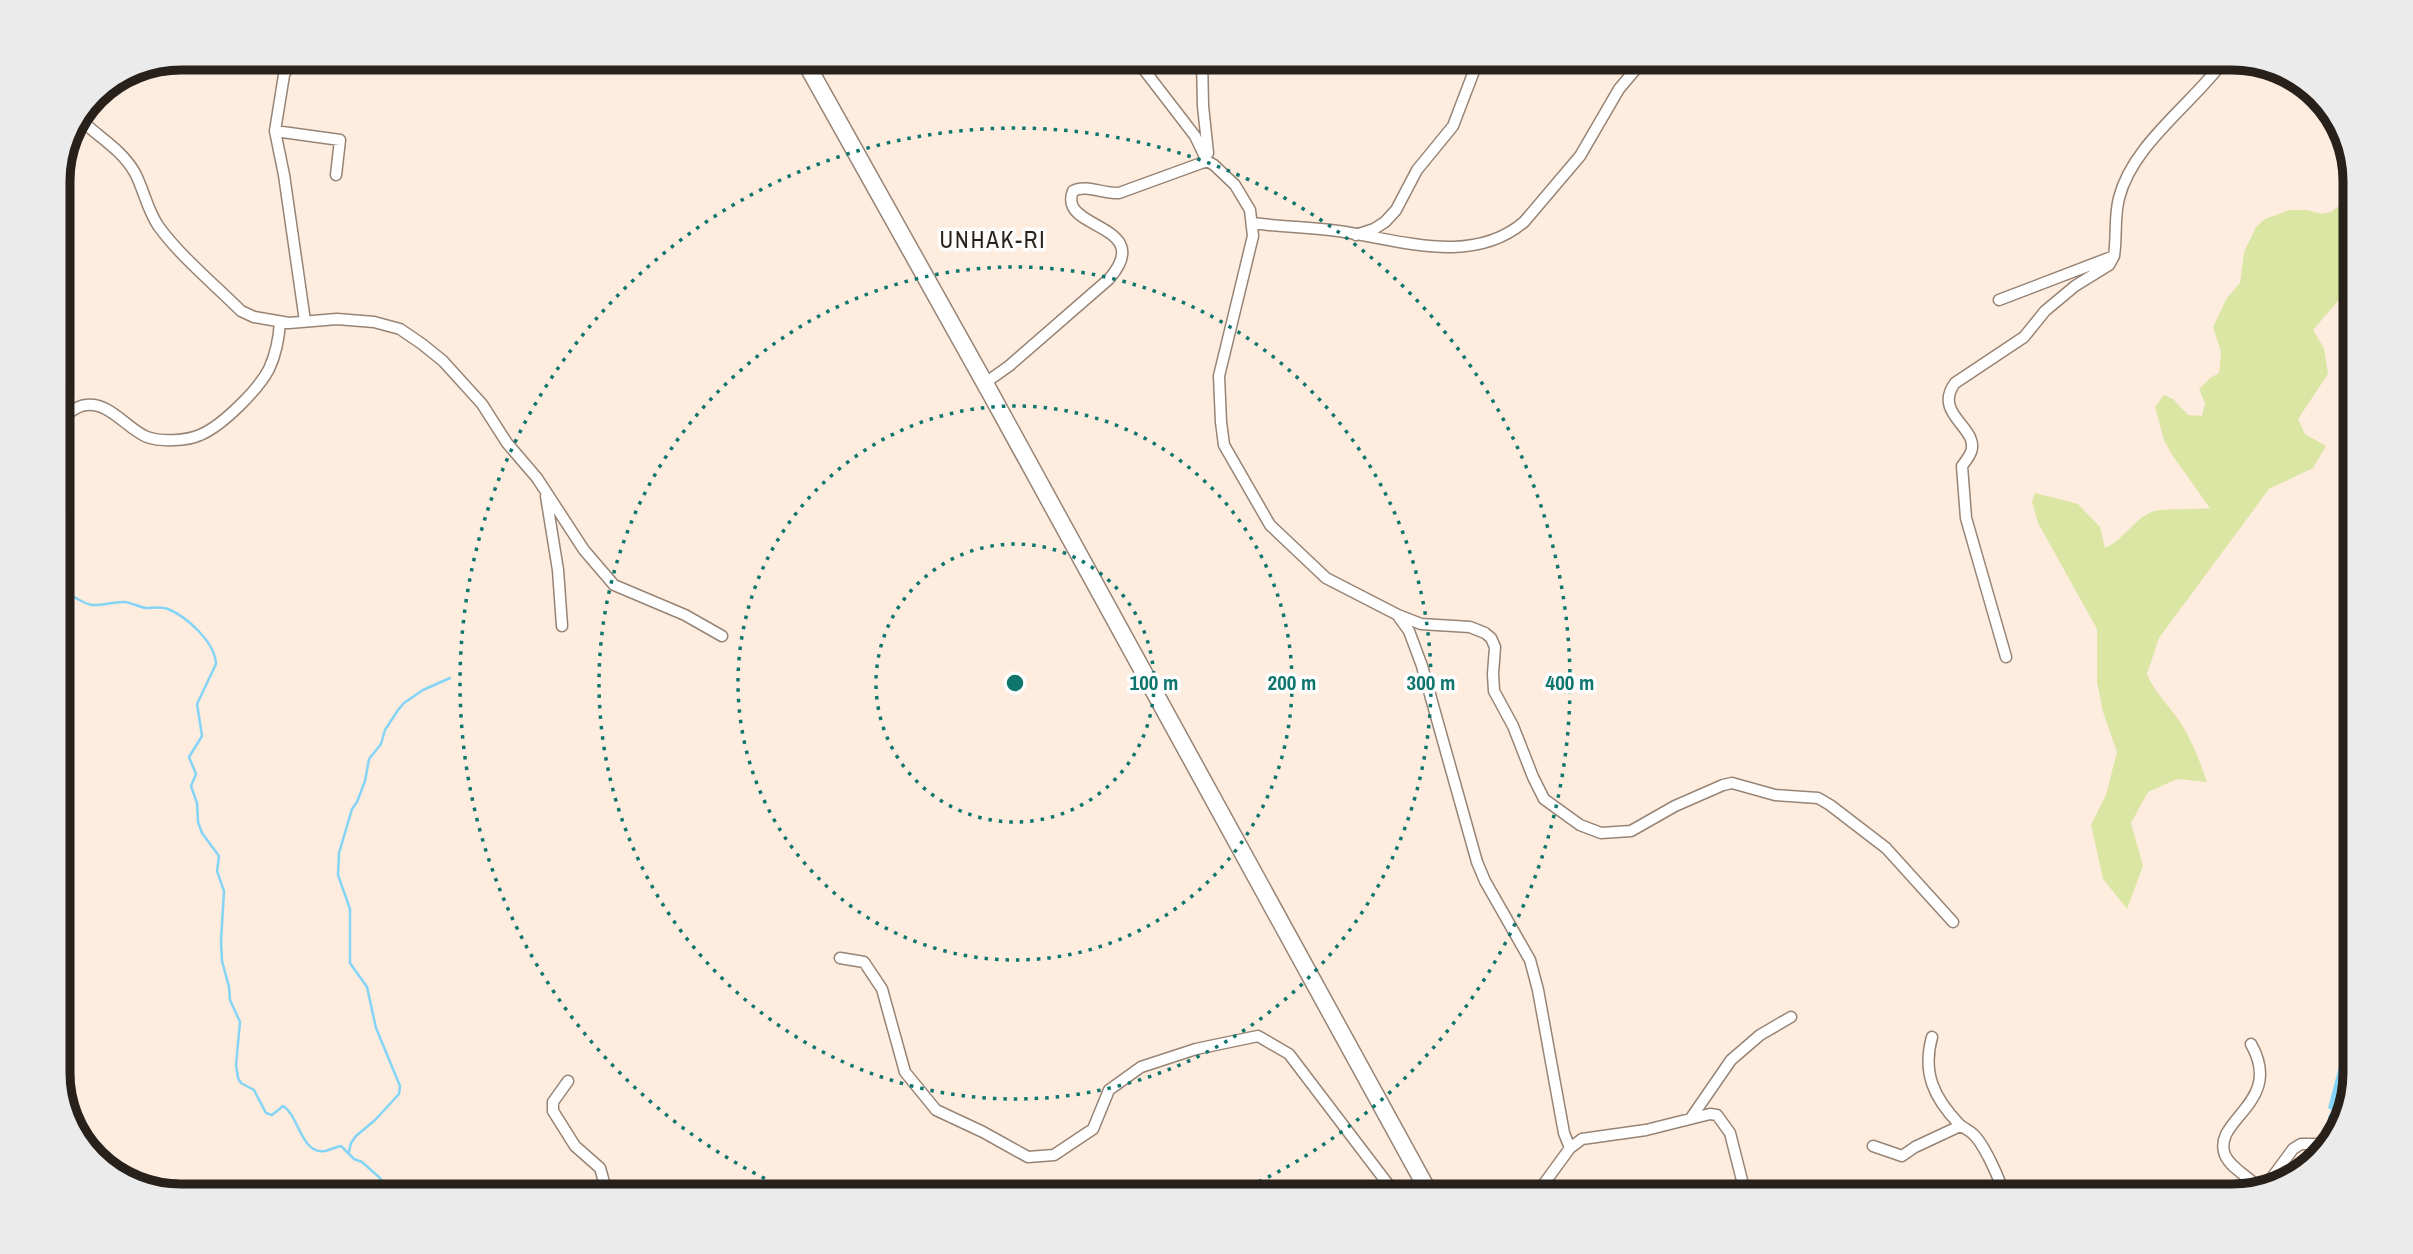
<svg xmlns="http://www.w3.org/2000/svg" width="2413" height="1254" font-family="'Archivo Narrow',sans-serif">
<rect width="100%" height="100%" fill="#feecdf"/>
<path fill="#dbe6a4" d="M2355,194v94l-5,-1 -37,43 11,18 4,26 -30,45 7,15 21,12 -13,22 -44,21 -110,149 -12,36c8,20 24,33 35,51 11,18 18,37 25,57l-30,-3 -29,13 -17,31 12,43 -16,43 -24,-30 -12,-54 15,-30 11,-43 -14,-40 -6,-30v-53l-59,-106 -6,-21 3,-9 43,11 22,23 5,21c19,-8 30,-31 49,-37 11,-3 42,-1 56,-3l-38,-53 -8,-15 -9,-33 9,-12 9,4 15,16 14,1 3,-13 -6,-14 11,-11 9,-5 2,-21 -8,-25 14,-29 13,-15 4,-31 12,-25 9,-8 25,-9h17l15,4 9,-2z"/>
<path fill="#83d4f5" d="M2355,1038c0,31 1,49 -18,75l-9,-5 14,-53z"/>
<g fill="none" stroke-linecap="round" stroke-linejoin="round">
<path stroke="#83d4f5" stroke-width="2.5" d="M58,590c13,2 21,13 34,15 11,1 22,-4 33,-3 7,1 14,5 21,6 8,0 14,-2 22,1 19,8 47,33 48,55l-19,40 5,32 -13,21 7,17 -5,12 6,17 1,19 4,11 17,23 -2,15 7,20 -3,50 1,20 7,26 1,13 10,22 -4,43 2,13 3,5 13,7 12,23 6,2 11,-9c16,9 18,49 42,45 5,-1 10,-4 16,-5l13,13 8,3 18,16 8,18
M349,1152l2,-9 5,-7 19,-16 24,-26 1,-8 -24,-58 -9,-41 -17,-24v-54l-12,-34 1,-22 13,-44 5,-7 8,-21 4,-22 12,-15 4,-14 13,-20 6,-7 19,-13 27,-12"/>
<path stroke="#83d4f5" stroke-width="10" d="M2333,1118l20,-36"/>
<g stroke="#978475" stroke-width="13">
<path id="street" d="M293,58l-9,17 -9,56 9,44 21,146
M1135,58l60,78 12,25 7,4 21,20 15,25 3,26 -34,140 2,46 3,23 46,80 56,53 72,37 23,9 49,3 15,6 6,5 4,9 -2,27 1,17 19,35 20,51 11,22 36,26 21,8 30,-2 44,-25 48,-21 9,-2 43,12 43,3 12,7 56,43 67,74
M1202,58l1,48 5,47
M82,121c18,17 40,29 53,52 9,17 12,37 24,54 23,31 55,57 82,84l13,6 35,6 48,-4 37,3 26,7 22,15 21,17 39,43 25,39 30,35 47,72 30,35 71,30 37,21
M275,131l65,9 -4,35
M1253,223c28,4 57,4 85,8 60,8 133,36 186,-9l56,-66 39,-67 26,-31
M1356,235l18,-6 11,-7 11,-12 21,-40 36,-44 26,-68
M1999,300l115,-44c3,-20 0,-39 5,-58 14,-55 75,-95 107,-140
M985,383l24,-17 100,-87c41,-47 -25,-50 -36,-72 -3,-6 -2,-11 0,-16 13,-7 31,3 46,2l88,-32
M58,419c10,-3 16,-13 28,-14 24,-3 41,24 61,32 14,5 40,4 53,-2 22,-9 58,-45 69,-66 7,-15 10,-31 11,-47
M546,496l12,74 4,56
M1398,616l11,15 13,35 55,196 8,19 45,79 8,30 26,143 6,15
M2006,657l-40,-139 -4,-52c3,-4 7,-9 9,-14 9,-24 -39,-38 -16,-69l69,-46 21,-26 30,-25 34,-21 5,-9
M840,958l24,4 18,27 23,83 31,38 47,22 45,25 26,-2 39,-26 16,-39 32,-23 55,-18 62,-13 31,18 108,142
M1932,1037c-10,36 2,61 27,87 4,4 10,6 14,10 11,10 28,47 31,62
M2251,1044c34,60 -40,75 -26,111 6,14 25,22 35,34
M568,1081l-15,21v9l22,35 25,22 8,28
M1691,1118l40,-58 29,-25 31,-18
M1873,1146l29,10 13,-9 45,-21
M2265,1187l28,-38 8,-5h26
M1535,1196l35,-48 12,-9 64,-9 64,-16 7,1 13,18 16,63"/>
</g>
<g stroke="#978475" stroke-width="19">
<path id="primary" d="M803,58l189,338 439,800"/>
</g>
<use href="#street" stroke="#fff" stroke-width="10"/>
<use href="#primary" stroke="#fff" stroke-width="16"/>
</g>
<g fill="none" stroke="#0f766e" stroke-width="3.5" stroke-dasharray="3.5 7">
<circle cx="1015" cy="683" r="139"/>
<circle cx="1015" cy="683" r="277"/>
<circle cx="1015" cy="683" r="416"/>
<path d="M803 1196A555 555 0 1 1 1227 1196"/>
</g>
<g text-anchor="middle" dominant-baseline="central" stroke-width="7" stroke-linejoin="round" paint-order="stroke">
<g font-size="23" letter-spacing="2" fill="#28201a" stroke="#fdfdfd">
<text x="993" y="239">UNHAK-RI</text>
</g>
</g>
<path d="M0 0H2413V1254H0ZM181 70H2232A111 111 0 0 1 2343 181V1073A111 111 0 0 1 2232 1184H181A111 111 0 0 1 70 1073V181A111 111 0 0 1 181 70Z" fill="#ecebeb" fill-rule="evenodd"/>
<path fill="none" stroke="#28201a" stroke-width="9" d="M181 70H2232A111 111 0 0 1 2343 181V1073A111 111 0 0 1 2232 1184H181A111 111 0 0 1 70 1073V181A111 111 0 0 1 181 70Z"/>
<circle cx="1015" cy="683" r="10" fill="#0f766e" stroke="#fdfdfd" stroke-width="3.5"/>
<g font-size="21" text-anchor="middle" font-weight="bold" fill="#0f766e" stroke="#fdfdfd" stroke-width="7" stroke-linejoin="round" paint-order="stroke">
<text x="1154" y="690">100 m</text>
<text x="1292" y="690">200 m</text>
<text x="1431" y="690">300 m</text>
<text x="1570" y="690">400 m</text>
</g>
</svg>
